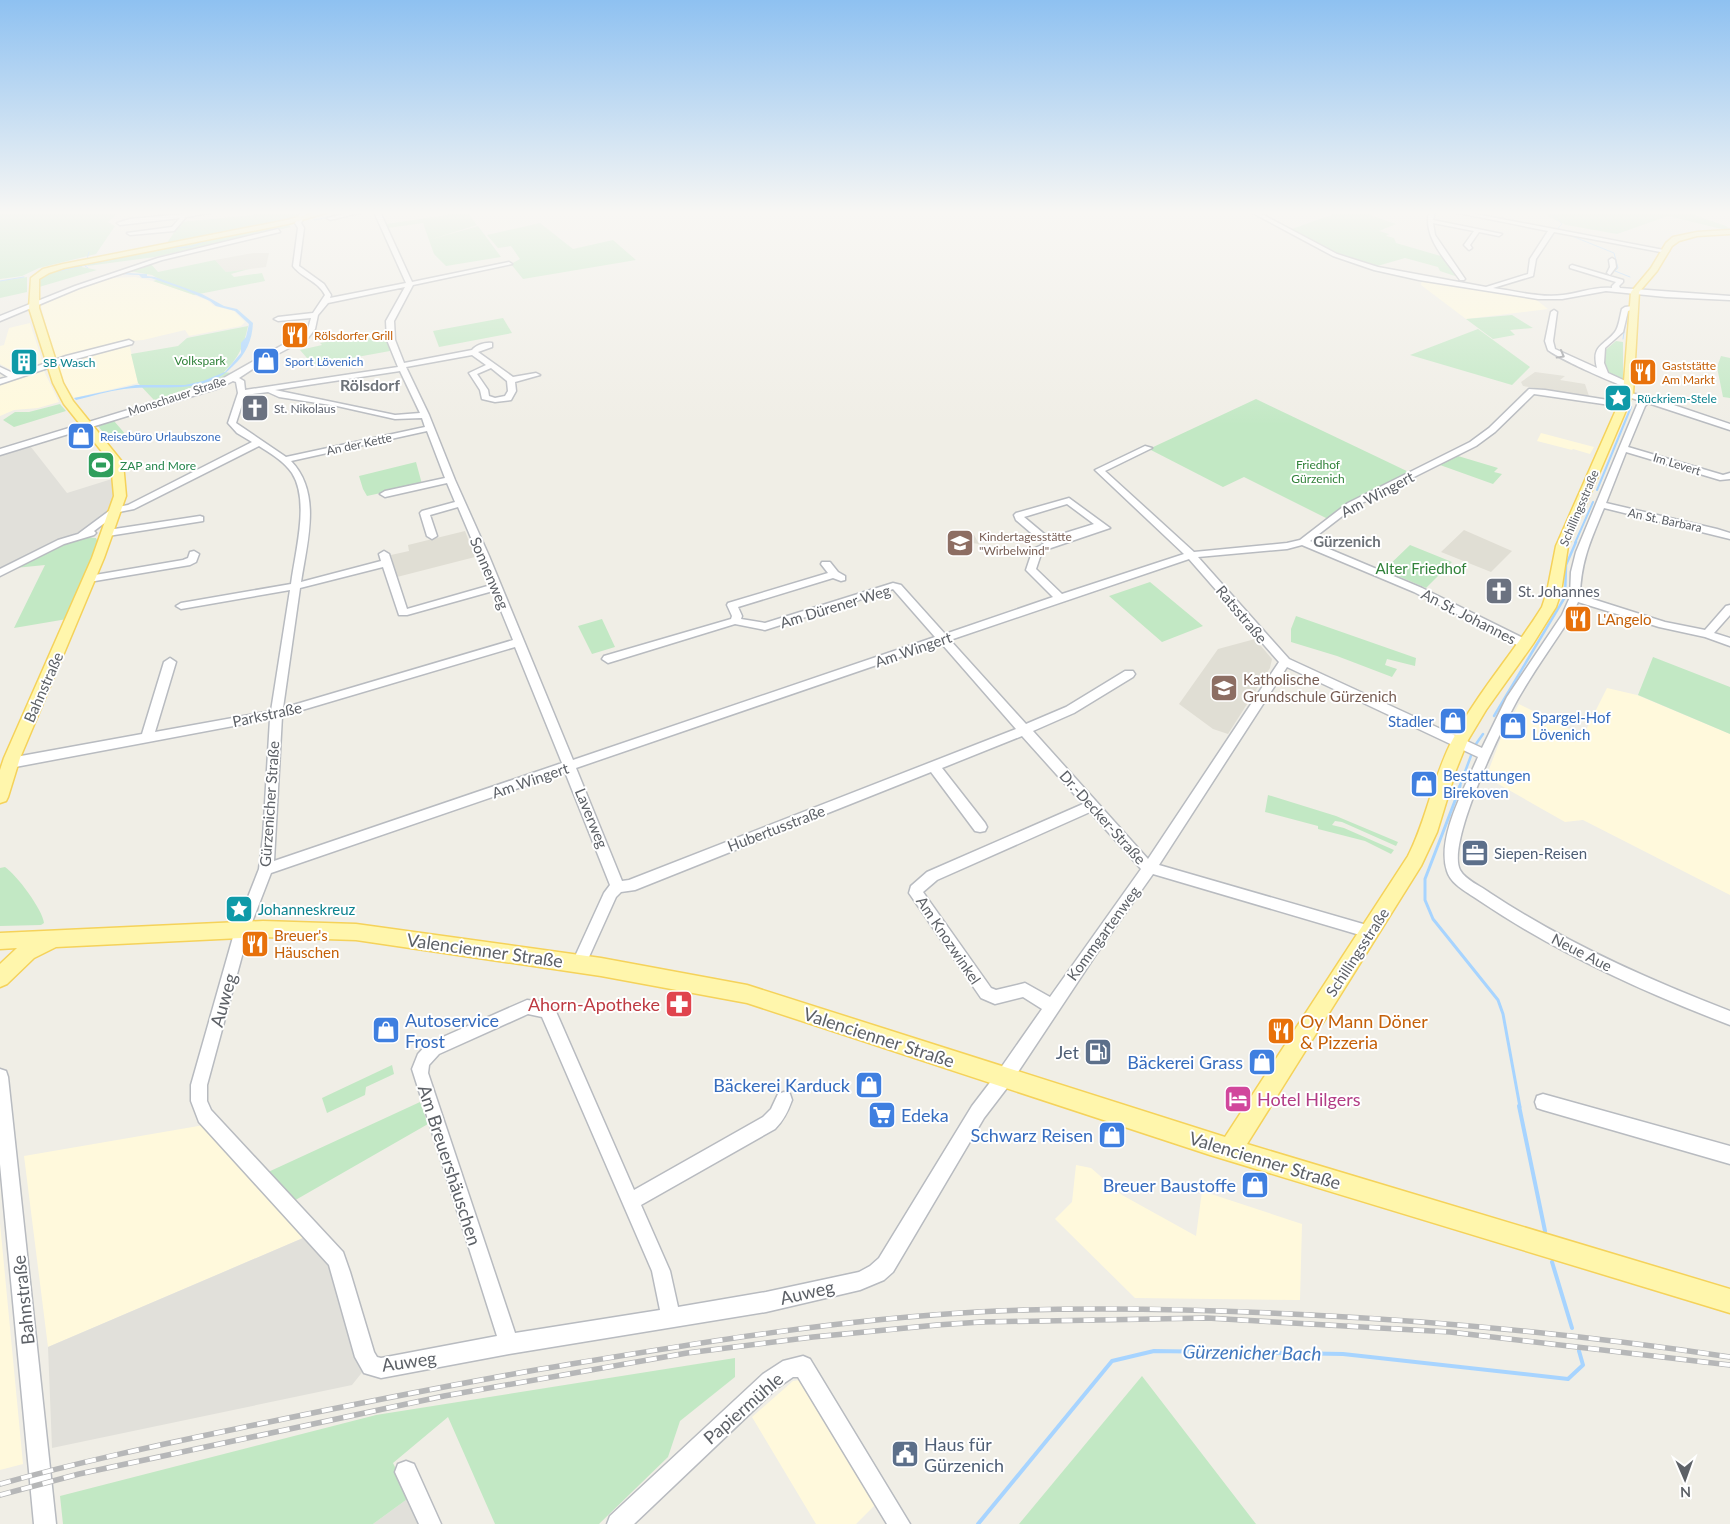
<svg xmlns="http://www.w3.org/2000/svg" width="1730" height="1524" font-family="Lato,sans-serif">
<rect width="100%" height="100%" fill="#f0eee6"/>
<path fill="#fff9dc" d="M135,277l22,5 50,18 7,6 20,5 11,11 -4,4 -52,10 -4,-6 -42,10 -14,1 -74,20 -14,-55 38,-18 31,-10z
M1422,280l112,18 14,11 -82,10 -45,-34z
M30,323l13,40 -26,10 -17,-9v-18l4,-1 5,-17z
M129,343l9,40 -64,15 -11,-17 -6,-17z
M43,369l16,33 -21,6 -24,2 -14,6v-32z
M1541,433l53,14 -4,7 -17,-5 -1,1 -35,-9z
M1607,688l30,7 93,39v161l-147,-75 -18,2 -79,-45 15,-39 18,-34 64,32z
M210,1124l93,114 -255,109 -24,-191z
M1076,1165l15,3 31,27 74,41 6,-45 100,33 -2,76 -165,-2 -80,-79 17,-17z
M0,1223l23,241 -23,6z
M800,1380l78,122 -22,22h-40l-64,-107 41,-36z"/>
<path fill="#e1e0da" d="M31,447l36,46 48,-15v18l-3,10 -17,19 -38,16 -57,28v-113z
M303,1238l25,22 36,110 -12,15 -300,63 -4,-101z
M410,1497l11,27h-48z"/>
<path fill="#e0ded4" d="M253,253h16l-3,14 -40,5 -11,-12z
M1535,372l30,4 -5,4 25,4 4,12 -66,-10 -2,-4z
M1464,530l48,21 -21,21 -50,-20z
M465,531l10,26 -78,20 -6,-22 18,-4 -1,-6z
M966,534l8,1 5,9 -7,-1 -5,9 -20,-4 4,-9 5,1 1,-4z
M1255,639l17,20 -2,9 -42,66 -15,-5 -34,-25 39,-55z"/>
<path fill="#c2e8c4" d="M0,212h119l-11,10 7,4 -19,28 -57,14 -17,8 -22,3z
M283,212h17l-3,5 -5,2 -125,24 14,-21z
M467,212l10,13 -48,15 -6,-17 -35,5 -2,-4z
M1340,212h36l-6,3 26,9 -17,7 10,3 -3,2 8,2 2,5 48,14 14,20 -18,-6 -2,-4 -33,-9 -31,9 -41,-14 -44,-23z
M1546,212h146l-3,1 37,13 4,3v2l-62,-15 -51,18 -51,-9 -17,-8z
M540,223l33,26 40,-9 23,20 -113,19 -12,-15 9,-5 -9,-13 -13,2 -11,-13z
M288,224l3,3 -136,30 -68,9 3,-3z
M478,226l23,31 -55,9 -12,-12 -5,-14z
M215,260l11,12 23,-3 -18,5 3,3 28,-4 3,8 -71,14 -41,-14 6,-2 -7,-4 -23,-4 21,-8 8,9z
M82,264v3l15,3 -58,17v-10l17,-8z
M27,277v15l-27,6v-17z
M1512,315l21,13 -23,2 5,5 -22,4 -27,-20z
M503,318l9,15 -73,14 -6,-16z
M248,326c-4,19 -9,32 -24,46l7,1 -5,3 -72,24 -16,-17 -7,-29 47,-8 9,-8z
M1478,329l52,38 -18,18 -102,-30z
M388,335l2,16 -77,14 -13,-15 22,-5 -2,-2 24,-4 2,3z
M1616,341l7,1v40c-19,-9 -18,-9 -20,-30z
M1721,356l9,2v40l-7,-1 -6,-30z
M1256,399l157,75 -85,45 -84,-42 -21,10 -74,-38z
M60,404l6,7 -52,16 -11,-7 12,-8h14z
M114,421l13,15 -17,5 -12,-15z
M1458,456l40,12 -4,4 8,2 -9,10 -53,-19z
M416,462l6,22 -55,12 -4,-7 -4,-13z
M85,537l11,1 2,4 -31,77 -53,9 31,-63 -30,3 54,-26z
M1410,545l42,17 -26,26 -42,-18z
M1150,582l53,44 -41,16 -53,-46z
M1296,616l120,42 -1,8 -28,-7 -2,6 12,4 -5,8 -55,-21 -46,-14v-13z
M602,619l13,28 -23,7 -14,-28z
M1653,657l77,30v47l-92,-39z
M1268,795l68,21 62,26 -2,4 -54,-24 -7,-1 -3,4 12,3 50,22 -3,4 -26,-13 -47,-12v-3l-53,-14z
M5,867c11,7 38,43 39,56l-3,2 -41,1v-58z
M392,1065l2,9 -28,13 -1,8 -38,18 -5,-15z
M420,1102l8,22 -136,78 -26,-29z
M735,1358v19l-55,44 -12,36 -69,67h-104l-47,-107 -55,46 17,34 -37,27h-310l-3,-28 316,-81z
M1142,1376l114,148h-237z"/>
<path fill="#a7d4ff" d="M123,273l24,1v2l8,1 47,17 22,12 13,3 16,14c-1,18 -7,31 -20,43 -29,30 -71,18 -109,23 -16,2 -32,7 -48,11l-2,-2 62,-13h49l18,-4 22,-9 16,-19v-10l5,-6 3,-13 -14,-13 -19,-5 -6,-5 -27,-12 -32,-11h-9l-3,-3 -21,-1z"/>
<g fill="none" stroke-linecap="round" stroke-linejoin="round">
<path stroke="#a7d4ff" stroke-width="1" d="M1550,212l12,12 -4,4 5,4
M314,220l32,-6
M1567,234l47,19 4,15 -3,3 15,6
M88,268l-3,-2 4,-14
M54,272l113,-24 23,-1 22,-8 76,-14
M0,281l24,-4
M1623,339l4,-27"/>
<path stroke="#a7d4ff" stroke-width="2" d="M1597,490l34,-83
M1575,543l18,-41"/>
<path stroke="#a7d4ff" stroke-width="2.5" d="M1494,716l71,-119 1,-32 10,-23
M1476,744l7,-10
M1459,788l13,-35"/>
<path stroke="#a7d4ff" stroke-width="3" d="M1459,789l1,-3
M1458,793l-33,86v21l8,19 65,81 5,14 17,93"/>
<path stroke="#a7d4ff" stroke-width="4" d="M1519,1106l26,125
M1552,1262l20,66
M978,1524l134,-163 42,-10 189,3 225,25 15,-14 -4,-14"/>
<g stroke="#b8bbc0" stroke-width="3">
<path id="minor" d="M184,212h30l-28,5 -12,14 -44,4 -3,-2 45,-6 8,-9 -60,7 -3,-2 13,-4 53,-5z
M301,212h6l-6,11 3,5 -5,38 25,18 7,11 -1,3 76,-15 -32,-71h6l32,70 97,-20 3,2 -99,21 -19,36 1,19 9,23 68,-13c4,-5 13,-8 20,-7v4l-14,5 35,25 23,-4 4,2 -25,7 1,9 -5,9 -16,2 -13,-3 -2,-9 -11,-17 17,-8 -14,-10 -66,12 23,48 26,65 34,76 84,204 362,-123 -42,-48 -128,41 -30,-6 -127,39 -6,-4 2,-3 127,-37 1,-3 -5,-11 1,-2 100,-30 -7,-9 1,-2h8l8,10 7,4v4l-4,1 -8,-3 -95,29 4,9 -1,3 24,4 128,-40 8,2 44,49 108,-37 -27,-27 7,-21 11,-5 -28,-24 -2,-5 2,-2 53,-15 41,30 -68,23 -6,18 26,25 122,-40 -89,-84 50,-24 7,2 -47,23 89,81 93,-9 13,-3 48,-37 122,-61 19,-14 40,-39 16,1 82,13v4h-3l-90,-13 -39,38 -19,14 -122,61 -44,34 112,47 107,53 2,3 -2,3h-8l-107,-55 -112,-47 -15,4 -89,8 91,102 193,89 25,-51 55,-82 8,-18 1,-25 5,-20 61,-147 4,-4 -16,-5v-4l25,5 80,27v6l-82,-27 -3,3 -17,41 95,28 7,-2v6l-10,1 -94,-28 -20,51 111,26 13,4v6l-126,-31c-13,32 -23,52 -24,87l85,27 40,8 21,-24 4,-1v10l-16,18 16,5v8l-25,-9 -46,-10 -81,-25 -6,13c-17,27 -37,54 -53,82 -16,28 -73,146 -59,173 5,10 21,16 30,23 74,49 156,86 240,118v14c-87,-33 -173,-72 -250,-124 -11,-8 -29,-16 -33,-30 -11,-33 18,-83 31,-114l-191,-90 -128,198 211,61 5,2 2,4 -2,4 -5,2 -217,-64 -58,82 -85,128 -26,34 -91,154 -9,8 -24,10 -94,22 -257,42 -128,24 -17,-5 -9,-16 -26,-92 -130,-143 -8,-21v-16l44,-155 24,-61 4,-32 7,-118 -260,49 -4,-2 -2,-3 2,-3 4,-2 132,-24 22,-72 6,-4 6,4 -21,70 116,-21 19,-121 -109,19 -5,-3 5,-3 110,-19c4,-32 19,-83 1,-111 -8,-12 -22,-20 -33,-27l-125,63 -15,3 -25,19 2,2 -2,2 -30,9 -64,32v-7l58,-29 20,-6 35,-26 15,-3 124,-63 -15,-9 -9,-10 10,-30 -2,-11 -3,-1 -14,7 -219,67v-6l213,-65 89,-50 6,-5 3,-11 -33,3 -4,-2 4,-2 35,-4 12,-18c-7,-14 -23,-17 -32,-29l5,-38 -3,-5zM405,287l-19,34 1,19 11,27 -153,23 -1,-9 -5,-3 29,-19 40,-21 7,-9 3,-14 10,-12zM491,368l16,13 1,10 -3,5 -10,2 -6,-2 -1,-6 -11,-16zM400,371l20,42 -25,2 -120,-25zM268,392l11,5 58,9 58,13 27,-1 3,9 -139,30 -50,-34 9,-28zM427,431l18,47 -60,13 -5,3 5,3 62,-14 8,19 -33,9 -2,2 7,23 5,3 5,-3 -7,-21 28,-8 33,78 -84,24 -18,-55 -5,-3 -5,3 2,7 -80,21c6,-40 21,-89 -10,-121zM1067,504l27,20 -45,14 -25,-21zM1189,559l90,103 -131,197 -115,-128 41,-18 59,-36 2,-3 -2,-3h-8l-59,36 -40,17 -76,-84zM383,567l16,48h8l86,-24 20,49 -230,68 17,-120zM941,643l75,86 -387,151 -7,1 -46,-113zM515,647l47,116 -288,98 8,-145zM1022,736l61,68 -156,68 -16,14 -2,7 72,105 14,6 28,-7 19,12 -44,63 -26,34 -93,152 -9,8 -11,6 -93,20 -88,15 -8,-36 -29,-66 134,-76c9,-9 13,-18 17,-29l-2,-6 -6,-2 -6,2 -7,15 -8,8 -129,73 -80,-183 -10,-5 -17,-2 -100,44 -9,10 -6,15 85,267 -116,22 -4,-1 -3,-5 -24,-80 -7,-20 -132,-142 -4,-9v-16l42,-155 22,-57 294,-101 45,113 -6,8 -32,70 2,5 5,2 5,-2 32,-71 5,-5 14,-2 296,-118 44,59 5,1 5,-1 2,-4 -2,-4 -43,-55zM1090,812l51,57 -91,128 -25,-14 -29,7 -5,-2 -68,-96 14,-12zM528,1014l14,3 110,254 8,39 -145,23 -87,-260 1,-8 10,-11z
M352,212h11l-33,8 -3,-2z
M1251,212h7l79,42 41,13 108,20 42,-13 2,-15 18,-28 -94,-19h11l204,39 -3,2 -112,-21 -18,27 -3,17 -40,12c23,3 47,10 70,7 17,-2 32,-9 49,-7v-2l4,-4 -46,-14v-2l2,-1 51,15v2l-4,4 1,2 110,8v4l-64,-3 -60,-6 -44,8h-24l-119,-19 -45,-10 -41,-14z
M1429,212h6l-2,8 69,14 -3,2 -20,-4 -9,13 2,3 -3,2 -5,-5 10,-14 -41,-8 2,12 30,44 -1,1h-4c-14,-20 -37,-42 -31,-68z
M278,229l2,3 -118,28 -83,28 -79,33v-5l75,-30 83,-28z
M1612,258l3,2 1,7 -6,8 -3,-2 3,-6 -1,-7z
M1625,307l8,-1 3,2 -8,3 -5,21 -18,16 -1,15 4,10 24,11v4c-8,1 -76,-31 -84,-38l-3,-9 6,-29 3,-2 3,2 -4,29 2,8 42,19c-6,-23 7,-22 18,-36 4,-5 5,-16 7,-23z
M129,340l4,2 -1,2 -60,16 -72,24v-5l8,-2 -8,-5v-5l15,7 51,-18z
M200,516l3,1v4l-95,15 -5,-3 5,-3z
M194,551l5,3 -3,8 -6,3 -101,17 -5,-3 5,-3 94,-16 5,-2 2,-6z
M0,1069l6,2 2,6 48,447h-22l-34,-360z
M1543,1094l187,52v18l-187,-54 -6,-2 -2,-6 2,-6z
M803,1356l7,3 100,165h-23l-89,-147h-5l-16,11 -143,136h-27l3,-8 153,-142 20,-13z
M406,1461l8,3 27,60h-22l-24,-52 3,-8z"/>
</g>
<g stroke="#f5d25a" stroke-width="3">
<path id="major" d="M317,212h12l-41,12 -224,44 -15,5 -10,6v29l24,75 10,18 50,62 3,33 -22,62 -84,200 -12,39 -2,4 -6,2v-33l4,-12 88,-200 22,-62 -3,-33 -47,-59 -11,-21 -24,-75 2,-30 12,-9 20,-5 224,-44z
M1730,230v4l-33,2 -18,5 -7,5 -15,25 -18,21 -6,102 -65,152 -7,46 -5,15 -23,37 -47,66 -18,30 -12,30 -19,62 -16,34 -174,278 483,145v24l-520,-158 -463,-152 -146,-27 -245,-36 -93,-3 -207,10 -22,11 -27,26 -7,3v-23l17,-16 -17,1v-16l263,-12 93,3 245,34 146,27 478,152 183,-281c19,-37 25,-80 45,-117 25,-47 61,-87 89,-132l5,-15 9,-46 67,-152 8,-102 20,-24 15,-25 7,-6 24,-5z"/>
</g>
<use href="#minor" fill="#fff" fill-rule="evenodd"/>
<use href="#major" fill="#fff6ac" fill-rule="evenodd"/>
<g stroke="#b6b7b8" stroke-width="5.5">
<path id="rail" d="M0,1484c79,-22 159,-39 240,-56 100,-21 200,-41 301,-59 145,-24 289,-49 436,-57 111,-6 222,-3 334,3 140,7 280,21 419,42
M0,1495l79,-21 365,-78 243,-43 126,-16 124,-12 44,-3 226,-4 243,14 280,33"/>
</g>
<use href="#rail" stroke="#fff" stroke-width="4" stroke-dasharray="11" stroke-linecap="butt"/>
</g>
<defs><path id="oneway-chevron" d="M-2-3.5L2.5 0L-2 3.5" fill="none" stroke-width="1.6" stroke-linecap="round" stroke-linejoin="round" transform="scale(1.25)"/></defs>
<use stroke="#9ea0a4" href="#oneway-chevron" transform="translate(1561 355) rotate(29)"/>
<linearGradient id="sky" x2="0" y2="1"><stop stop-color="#8ec1f1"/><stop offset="0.5" stop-color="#f8f7f4"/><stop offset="1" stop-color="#f8f7f4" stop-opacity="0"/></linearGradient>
<rect width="1730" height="425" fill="url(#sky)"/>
<defs>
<g id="restaurant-square" transform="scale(1.4375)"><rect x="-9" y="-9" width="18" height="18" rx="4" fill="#e8710a" stroke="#fff"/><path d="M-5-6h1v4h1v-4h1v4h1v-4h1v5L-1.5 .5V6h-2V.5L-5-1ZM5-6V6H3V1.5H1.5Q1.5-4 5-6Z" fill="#fff"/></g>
<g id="shop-square" transform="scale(1.4375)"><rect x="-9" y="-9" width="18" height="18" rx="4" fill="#3f7fe0" stroke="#fff"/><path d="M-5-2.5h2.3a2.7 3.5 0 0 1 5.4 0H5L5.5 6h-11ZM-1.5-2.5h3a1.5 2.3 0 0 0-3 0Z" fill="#fff"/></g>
<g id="building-square" transform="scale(1.4375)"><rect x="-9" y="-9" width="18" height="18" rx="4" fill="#0f9aa8" stroke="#fff"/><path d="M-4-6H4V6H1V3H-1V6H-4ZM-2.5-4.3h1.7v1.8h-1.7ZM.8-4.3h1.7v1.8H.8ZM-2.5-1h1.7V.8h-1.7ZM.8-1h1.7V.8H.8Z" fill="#fff"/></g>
<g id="sight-square" transform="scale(1.4375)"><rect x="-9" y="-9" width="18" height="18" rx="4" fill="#0f9aa8" stroke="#fff"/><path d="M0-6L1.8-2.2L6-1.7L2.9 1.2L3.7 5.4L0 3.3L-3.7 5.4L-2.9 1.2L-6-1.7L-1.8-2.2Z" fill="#fff"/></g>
<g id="church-square" transform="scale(1.4375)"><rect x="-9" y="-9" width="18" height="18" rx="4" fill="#6b7280" stroke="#fff"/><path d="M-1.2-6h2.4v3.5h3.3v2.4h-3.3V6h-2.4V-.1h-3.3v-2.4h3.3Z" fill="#fff"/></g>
<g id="stadium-square" transform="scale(1.4375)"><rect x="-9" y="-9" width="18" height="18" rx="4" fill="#2e9e5b" stroke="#fff"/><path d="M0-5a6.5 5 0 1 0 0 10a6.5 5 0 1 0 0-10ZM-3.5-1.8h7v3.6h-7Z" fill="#fff"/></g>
<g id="school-square" transform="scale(1.4375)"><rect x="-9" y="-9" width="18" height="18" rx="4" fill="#8d6e63" stroke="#fff"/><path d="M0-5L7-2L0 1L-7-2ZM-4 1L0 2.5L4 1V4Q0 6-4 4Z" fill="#fff"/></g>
<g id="office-square" transform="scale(1.4375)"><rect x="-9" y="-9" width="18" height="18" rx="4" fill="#5c6f8a" stroke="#fff"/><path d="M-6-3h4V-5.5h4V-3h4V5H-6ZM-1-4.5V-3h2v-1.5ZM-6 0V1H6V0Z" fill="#fff"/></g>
<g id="pharmacy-square" transform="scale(1.4375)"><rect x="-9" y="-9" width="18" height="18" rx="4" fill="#e0444e" stroke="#fff"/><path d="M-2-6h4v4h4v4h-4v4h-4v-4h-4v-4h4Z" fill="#fff"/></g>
<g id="fuel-square" transform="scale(1.4375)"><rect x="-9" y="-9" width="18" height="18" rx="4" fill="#5c6f8a" stroke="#fff"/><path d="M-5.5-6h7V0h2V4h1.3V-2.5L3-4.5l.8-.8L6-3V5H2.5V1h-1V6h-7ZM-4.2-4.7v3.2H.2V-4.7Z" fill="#fff"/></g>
<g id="hotel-square" transform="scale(1.4375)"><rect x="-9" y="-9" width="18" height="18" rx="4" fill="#d1479c" stroke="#fff"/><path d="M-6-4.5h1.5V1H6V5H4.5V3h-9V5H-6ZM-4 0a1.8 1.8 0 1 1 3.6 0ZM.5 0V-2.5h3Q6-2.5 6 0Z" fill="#fff"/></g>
<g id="supermarket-square" transform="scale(1.4375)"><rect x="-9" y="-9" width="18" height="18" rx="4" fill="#3f7fe0" stroke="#fff"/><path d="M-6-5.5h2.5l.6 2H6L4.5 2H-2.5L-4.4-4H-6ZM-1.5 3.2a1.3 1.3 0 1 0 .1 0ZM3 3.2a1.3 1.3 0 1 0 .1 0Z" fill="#fff"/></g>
<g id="civic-square" transform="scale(1.4375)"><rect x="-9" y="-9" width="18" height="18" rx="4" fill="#5c6f8a" stroke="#fff"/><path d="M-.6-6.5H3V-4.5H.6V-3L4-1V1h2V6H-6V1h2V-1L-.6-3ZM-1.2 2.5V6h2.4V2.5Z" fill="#fff"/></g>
</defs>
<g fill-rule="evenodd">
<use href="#restaurant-square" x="295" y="335"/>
<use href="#shop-square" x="266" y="361"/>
<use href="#building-square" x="24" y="362"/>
<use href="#restaurant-square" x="1643" y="372"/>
<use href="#sight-square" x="1618" y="398"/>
<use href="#church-square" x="255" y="408"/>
<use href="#shop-square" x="81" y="436"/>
<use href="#stadium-square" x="101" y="465"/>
<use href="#school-square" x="960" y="543"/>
<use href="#church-square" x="1499" y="591"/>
<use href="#restaurant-square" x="1578" y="619"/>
<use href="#school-square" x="1224" y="688"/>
<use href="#shop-square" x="1453" y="721"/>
<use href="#shop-square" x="1513" y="726"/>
<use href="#shop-square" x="1424" y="784"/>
<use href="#office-square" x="1475" y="853"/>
<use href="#sight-square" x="239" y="909"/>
<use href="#restaurant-square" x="255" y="944"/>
<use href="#pharmacy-square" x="679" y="1004"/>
<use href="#shop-square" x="386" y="1030"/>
<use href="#restaurant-square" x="1281" y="1031"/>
<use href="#fuel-square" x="1098" y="1052"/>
<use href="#shop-square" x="1262" y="1062"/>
<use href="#shop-square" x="869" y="1085"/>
<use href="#hotel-square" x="1238" y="1099"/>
<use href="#supermarket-square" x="882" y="1115"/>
<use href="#shop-square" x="1112" y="1135"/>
<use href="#shop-square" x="1255" y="1185"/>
<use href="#civic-square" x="905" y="1454"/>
</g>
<g text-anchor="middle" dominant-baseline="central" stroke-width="4" stroke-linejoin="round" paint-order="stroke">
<g font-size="12" fill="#c56008" stroke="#fff" text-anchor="start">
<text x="314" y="335">Rölsdorfer Grill</text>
<text x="1662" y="365">Gaststätte<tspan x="1662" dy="14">Am Markt</tspan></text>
</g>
<g font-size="12" fill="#31823a" stroke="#fff">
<text x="200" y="360">Volkspark</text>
<text x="1318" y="464">Friedhof<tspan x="1318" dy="14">Gürzenich</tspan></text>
</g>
<g font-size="12" fill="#366cbe" stroke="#fff" text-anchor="start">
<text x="285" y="361">Sport Lövenich</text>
<text x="100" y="436">Reisebüro Urlaubszone</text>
</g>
<g font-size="12" fill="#0d838f" stroke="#fff" text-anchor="start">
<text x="43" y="362">SB Wasch</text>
<text x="1637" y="398">Rückriem-Stele</text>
</g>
<g font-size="12" fill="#5d6167" stroke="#fff">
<text transform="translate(177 396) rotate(-18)">Monschauer Straße</text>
<text transform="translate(359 444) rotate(-12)">An der Kette</text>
<text transform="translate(1677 464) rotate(17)">Im Levert</text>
<text transform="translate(1579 508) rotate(-67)">Schillingsstraße</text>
<text transform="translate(1665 520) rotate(12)">An St. Barbara</text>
</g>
<g font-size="12" fill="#5b616d" stroke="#fff" text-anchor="start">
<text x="274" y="408">St. Nikolaus</text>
</g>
<g font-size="12" fill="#27864d" stroke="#fff" text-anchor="start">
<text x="120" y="465">ZAP and More</text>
</g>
<g font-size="12" fill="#785e54" stroke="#fff" text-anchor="start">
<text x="979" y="536">Kindertagesstätte<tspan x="979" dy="14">"Wirbelwind"</tspan></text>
</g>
<g font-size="15" fill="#5d6167" stroke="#fff">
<text transform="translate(1377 494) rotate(-28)">Am Wingert</text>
<text transform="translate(490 573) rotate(67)">Sonnenweg</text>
<text transform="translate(835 606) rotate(-17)">Am Dürener Weg</text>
<text transform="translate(1242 614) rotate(50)">Ratsstraße</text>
<text transform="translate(1469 616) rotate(27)">An St. Johannes</text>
<text transform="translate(913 649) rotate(-19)">Am Wingert</text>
<text transform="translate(43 687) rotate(-66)">Bahnstraße</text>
<text transform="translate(267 714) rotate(-12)">Parkstraße</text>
<text transform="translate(530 780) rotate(-19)">Am Wingert</text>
<text transform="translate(269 804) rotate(-86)">Gürzenicher Straße</text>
<text transform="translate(1103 817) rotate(48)">Dr.-Decker-Straße</text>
<text transform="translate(592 818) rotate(68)">Laverweg</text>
<text transform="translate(776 828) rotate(-21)">Hubertusstraße</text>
<text transform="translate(1103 933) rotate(-54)">Kommgartenweg</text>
<text transform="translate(949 940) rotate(56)">Am Knozwinkel</text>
<text transform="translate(1357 952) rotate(-57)">Schillingsstraße</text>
<text transform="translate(1582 952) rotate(27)">Neue Aue</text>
</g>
<g font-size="15" font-weight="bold" fill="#6e7379" stroke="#fff">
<text x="1347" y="541">Gürzenich</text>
</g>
<g font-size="15" fill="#31823a" stroke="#fff">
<text x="1421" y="568">Alter Friedhof</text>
</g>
<g font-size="15" fill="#5b616d" stroke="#fff" text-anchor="start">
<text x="1518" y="591">St. Johannes</text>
</g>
<g font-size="15" fill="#c56008" stroke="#fff" text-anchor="start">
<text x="1597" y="619">L'Angelo</text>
<text x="274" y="935">Breuer's<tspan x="274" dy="17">Häuschen</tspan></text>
</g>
<g font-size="15" fill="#785e54" stroke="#fff" text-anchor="start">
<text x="1243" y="679">Katholische<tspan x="1243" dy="17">Grundschule Gürzenich</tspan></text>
</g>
<g font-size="15" fill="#366cbe" stroke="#fff" text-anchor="start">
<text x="1532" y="717">Spargel-Hof<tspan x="1532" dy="17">Lövenich</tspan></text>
<text x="1434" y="721" text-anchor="end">Stadler</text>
<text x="1443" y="775">Bestattungen<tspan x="1443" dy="17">Birekoven</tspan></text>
</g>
<g font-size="15" fill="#4e5e75" stroke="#fff" text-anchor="start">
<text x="1494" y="853">Siepen-Reisen</text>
</g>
<g font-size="15" fill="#0d838f" stroke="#fff" text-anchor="start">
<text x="258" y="909">Johanneskreuz</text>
</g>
<g font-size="16" font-weight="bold" fill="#6e7379" stroke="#fff">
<text x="370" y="384">Rölsdorf</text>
</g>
<g font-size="18" fill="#5d6167" stroke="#fff">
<text transform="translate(485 950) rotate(8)">Valencienner Straße</text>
<text transform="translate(223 1000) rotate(-74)">Auweg</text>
<text transform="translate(879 1037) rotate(18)">Valencienner Straße</text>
<text transform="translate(1265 1160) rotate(17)">Valencienner Straße</text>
<text transform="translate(450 1165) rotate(72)">Am Breuershäuschen</text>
<text transform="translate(807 1292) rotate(-13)">Auweg</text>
<text transform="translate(23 1300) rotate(-96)">Bahnstraße</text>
<text transform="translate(409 1361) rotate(-8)">Auweg</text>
<text transform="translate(743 1408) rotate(-41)">Papiermühle</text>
</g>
<g font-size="18" fill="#be3a42" stroke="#fff" text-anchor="end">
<text x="660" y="1004">Ahorn-Apotheke</text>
</g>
<g font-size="18" fill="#366cbe" stroke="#fff" text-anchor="end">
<text x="405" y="1020" text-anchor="start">Autoservice<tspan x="405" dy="21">Frost</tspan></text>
<text x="1243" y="1062">Bäckerei Grass</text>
<text x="850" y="1085">Bäckerei Karduck</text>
<text x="901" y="1115" text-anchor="start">Edeka</text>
<text x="1093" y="1135">Schwarz Reisen</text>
<text x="1236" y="1185">Breuer Baustoffe</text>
</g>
<g font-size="18" fill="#c56008" stroke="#fff" text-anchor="start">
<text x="1300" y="1021">Oy Mann Döner<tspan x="1300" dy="21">&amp; Pizzeria</tspan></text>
</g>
<g font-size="18" fill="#4e5e75" stroke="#fff" text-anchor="end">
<text x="1079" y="1052">Jet</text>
<text x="924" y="1444" text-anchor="start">Haus für<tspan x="924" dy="21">Gürzenich</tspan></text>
</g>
<g font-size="18" fill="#b23c85" stroke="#fff" text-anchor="start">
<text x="1257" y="1099">Hotel Hilgers</text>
</g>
<g font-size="19" font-style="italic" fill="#4278be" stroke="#fff">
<text transform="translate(1252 1352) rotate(1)">Gürzenicher Bach</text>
</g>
</g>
<g transform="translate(1685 1479) rotate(178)" stroke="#ffffff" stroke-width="4" paint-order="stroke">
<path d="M0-4L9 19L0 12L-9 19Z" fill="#5d6167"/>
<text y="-8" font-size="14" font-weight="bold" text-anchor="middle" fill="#5d6167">N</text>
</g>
</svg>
